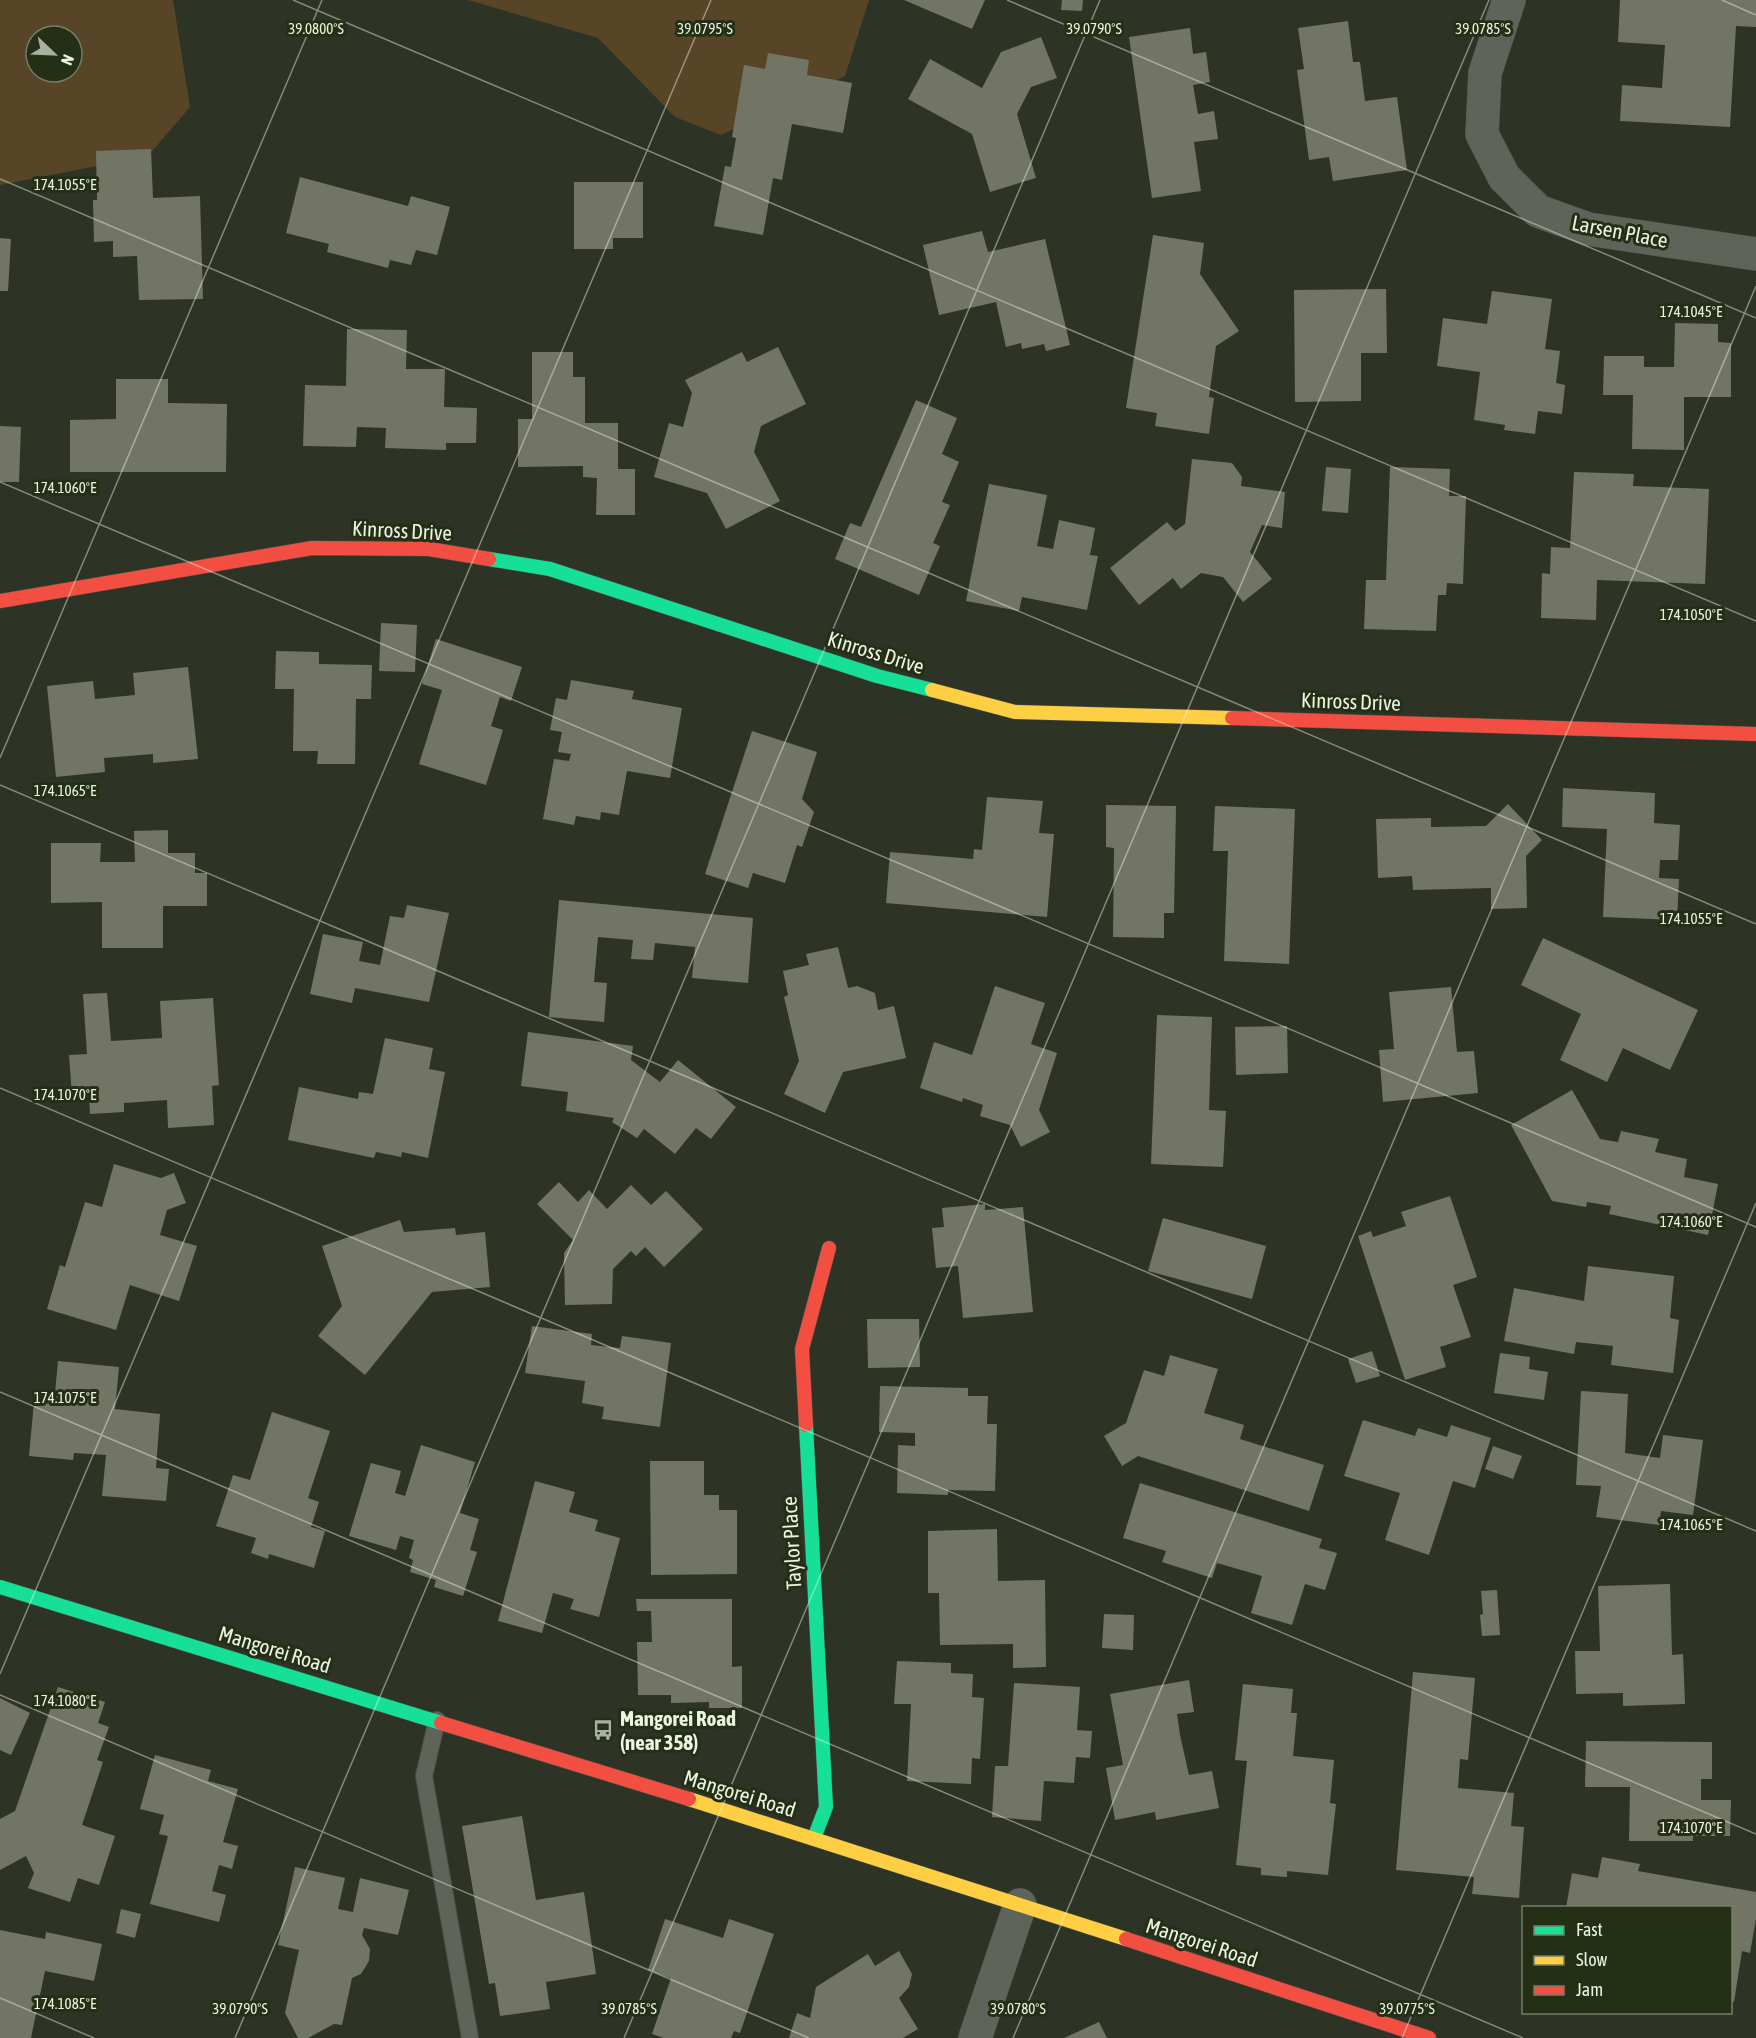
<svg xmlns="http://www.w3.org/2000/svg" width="1756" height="2038" font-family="'Asap Condensed',sans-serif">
<rect width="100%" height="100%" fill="#2d3426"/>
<path fill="#584528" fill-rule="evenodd" d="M0,0h173l17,107 -42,49 -148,29zM36,36h36v36h-36z
M468,0h401l-24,76 -124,59 -46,-18 -77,-79z"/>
<path fill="#737564" d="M904,0h81l-13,29z
M1062,0h21l-1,11 -21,-1z
M1620,0h136v27l-20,-1 -6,101 -110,-6 2,-36 40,3 3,-43 -47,-3z
M1348,21l5,41h7l5,39 32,-4 10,73 -74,11 -4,-24 -20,3 -12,-90 7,-1 -6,-41z
M1190,28l3,26 13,-2 4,30 -17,3 5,29 16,-3 4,28 -24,3 7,49 -49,7 -23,-161z
M1041,37l16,41 -26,9 -14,27 19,64 -46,14 -18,-58 -64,-35 22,-40 52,29 19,-36z
M768,53l41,7 -2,15 45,8 -9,50 -51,-9 -10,56 -9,-2 -10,57 -49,-9 11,-60 6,1 5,-29 -4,-1 12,-72 21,4z
M151,149l2,49 47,-2 3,103 -64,1 -2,-44 -24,1v-16l-19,1 -1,-42h4l-1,-49z
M300,177l108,29 3,-10 39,11 -13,48 -21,-5 -5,15 -21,-5 -2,8 -61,-16 2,-8 -43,-11z
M574,182h69v56h-30v11h-39z
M982,231l6,21 57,-13 25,106 -24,6 -2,-7 -22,5 -1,-6 -15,4 -10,-45 -57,13 -16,-70z
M1153,235l51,8 -4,31 39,57 -23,15 -7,51 5,1 -5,36 -54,-8 2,-13 -31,-5z
M0,238l11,1 -3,52h-8z
M1386,289l1,64h-26v48l-66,1 -1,-112z
M1492,291l60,8 -7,50 15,2 -4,32 9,2 -3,29 -24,-3 -3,23 -31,-4 1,-5 -31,-5 6,-48 -43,-6 6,-48 44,6z
M1675,323l43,1v18l13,1v54h-47v53l-52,-1 1,-54h-30l1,-39h40v11h30z
M347,329l60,1 -1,39h39l-1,38 33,1 -1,35h-30v7l-61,-2 1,-20 -29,-1 -1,20 -53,-1 2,-61 41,1z
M778,347l28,57 -45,22 -7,26 26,49 -54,28 -19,-36 -53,-16 15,-54 14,4 9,-34 -7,-13 57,-28 5,10z
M532,352h41v25h12v46h33v46h17v46h-39l1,-37 -14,-1v-11l-65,1v-48h14z
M116,379h52v24l59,1 -1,68h-156v-52l46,-1z
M916,400l41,18 -15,36 17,8 -17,40 8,3 -17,38 7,3 -21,49 -84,-36 15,-36 11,4z
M0,426l21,1 -2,55h-19z
M1192,459l40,4 10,14 -1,9 44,6 -3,36 -20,-3 -12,27 22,27 -29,23 -20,-25 -22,-4 -20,16 -8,-11 -34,27 -29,-37 57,-46 8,9 10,-7z
M1326,467l25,2 -3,44 -26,-2z
M1390,467l60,2 -1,27h17l-3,88 -16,-1 -1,12h-8l-2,36 -72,-2 2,-49h20z
M1574,472l60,2 -1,12 76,3 -4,95 -108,-4 -1,40 -55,-2 1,-45 8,1 1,-27 19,1z
M989,484l58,11 -10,51 16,3 6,-29 36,8 -5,27 8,1 -11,54 -65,-13 -3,14 -53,-10z
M381,623l36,2 -2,47 -36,-1z
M436,639l86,28 -11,34 -11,-4 -9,29 12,4 -17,55 -67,-21 23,-74 -20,-6z
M276,651l43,1v12l53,1 -1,34h-15l-1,65h-38l1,-13h-25l1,-62h-19z
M188,667l10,92 -45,4v-9l-49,4 1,14 -49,5 -9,-91 46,-5 2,18 40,-4 -2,-22z
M571,680l63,11 -2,8 50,9 -12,70 -43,-7 -8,44 -18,-3 -1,8 -24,-4 -2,9 -31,-6 11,-60 15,2 2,-7 -13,-2 4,-20 -12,-2 6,-32 11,2z
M752,731l65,21 -15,47 12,13 -12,35 -5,-2 -12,38 -32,-10 -5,15 -43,-14z
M1563,788l92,5 -1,30 26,2 -2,35h-18l-1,18 20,1 -2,41 -74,-3 4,-88 -45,-2z
M987,797l56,4 -4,32 15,1 -7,83 -161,-14 4,-51 83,7 1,-10 8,1z
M1508,804l34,36 -16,16 1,52 -36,1v-21l-78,2 -1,-14 -34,2 -2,-59 55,-1v9l55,-1z
M1106,805l70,1 -2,107h-10v25l-51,-1 1,-89 -8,-1z
M1215,806l80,3 -6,155 -65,-3 4,-110h-15z
M168,830v23h27v20h12v33h-44v42h-61v-46l-51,1v-60h50l-1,19h35l-1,-31z
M559,900l194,18 -5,65 -56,-5 3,-31 -40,-4 -2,17 -22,-1 2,-19 -35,-3 -4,45 13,1 -3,39 -55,-5z
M407,905l42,8 -20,89 -74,-14 -3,15 -42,-9 13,-60 40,8 -4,19 21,4 10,-49 14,2z
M1543,938l155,72 -28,60 -47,-22 -16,34 -47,-22 21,-46 -60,-29z
M838,947l10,41 9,-2 18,7 3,17 16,-4 12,52 -63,14 -18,41 -41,-19 15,-33 -15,-64 4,-2 -5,-24 26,-6 -3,-11z
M995,986l50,17 -14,41 26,9 -18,57 11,22 -29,15 -11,-22 -30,-9 3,-11 -20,-7 -1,4 -42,-14 14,-46 38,13z
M1451,987l6,65 17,-1 4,42 -95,9 -4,-52 15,-1 -5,-57z
M107,993l4,48 51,-3 -2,-37 53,-3 6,87 -7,1 2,39 -46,3 -1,-28 -43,3v9l-34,2 -1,-20 -17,1 -3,-40 18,-1 -4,-60z
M1157,1015l55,2 -3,93 17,1 -3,56 -72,-3z
M1287,1026l1,47 -52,2 -1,-48z
M528,1032l105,14 -2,14 29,22 18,-22 58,47 -25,32 -15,-11 -21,26 -31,-25 -7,9 -25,-16 2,-4 -48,-7 2,-19 -47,-6z
M385,1038l48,10 -4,21 16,3 -17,86 -26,-6 -1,5 -25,-5 -2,6 -86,-18 11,-53 59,12 1,-7 14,2z
M1572,1090l28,49 18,3 3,-11 38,8 -4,13 32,7 -3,18 34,7 -10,51 -99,-21 2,-8 -24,-4 -1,5 -34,-6 -41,-76z
M114,1164l47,14 13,-5 12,30 -19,7 -7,25 37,11 -18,55 -49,-16 -14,45 -69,-21 13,-44 5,2 20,-65 17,5z
M559,1182l19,20 11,-12 18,19 24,-24 20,20 15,-14 37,38 -39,38 -19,-20 -9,9 -5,-5 -18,18 -1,35 -47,1 -1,-52 9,-13 -36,-36z
M1450,1196l27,81 -24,8 18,52 -31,10 6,20 -41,13 -47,-144 13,-5 2,6 33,-11 -5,-14z
M985,1204v6l38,-3 10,105 -70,6 -5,-52 -22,2 -4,-40 12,-1 -2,-19z
M1163,1218l103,28 -14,53 -104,-28z
M400,1220l4,12 51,-4 1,7 29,-3 5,55 -58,5 -67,83 -47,-39 24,-30 -20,-60z
M1588,1266l86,10 -4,42 9,2 -6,53 -62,-8 2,-19 -37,-4 -2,12 -70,-13 10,-53 70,13z
M867,1319h52l1,48 -52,1z
M532,1326l60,8 -1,11 29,3 2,-12 49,7 -11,84 -58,-8 2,-12 -22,-4 3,-22 -60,-8z
M1372,1351l8,25 -24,7 -8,-24z
M1500,1353l30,4 -1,12 19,3 -4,28 -50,-7z
M1170,1355l48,14 -14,44 40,12 -4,14 84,26 -15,46 -171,-55 -16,10 -18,-30 22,-13 18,-53 20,6z
M58,1361l61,6 -4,42 45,5 -4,54 13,1 -3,32 -64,-5 4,-41 -32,-2 -1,7 -44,-4 5,-54 20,2z
M880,1386l88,2v8h20l-1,28h10l-2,67 -47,-1v5l-51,-2 1,-48 17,1v-13l-36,-1z
M1581,1391l47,3 -3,59 35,5 3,-23 40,5 -10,75 -32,-4 -2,14 -63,-8 5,-31 -25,-1z
M272,1412l58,19 -22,67 11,4 -8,25 14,4 -11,37 -45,-14 -1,5 -17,-6 5,-15 -40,-12 17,-51 17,5z
M1363,1420l52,16 3,-8 29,9 4,-12 40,13 -16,50 -22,-7 -24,74 -44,-15 15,-47 -56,-17z
M421,1445l54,17 -15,51 19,6 -9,31 7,2 -14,44 -29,-9 2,-7 -26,-8 3,-12 -4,-2 5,-18 -14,-4 -4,14 -47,-14 22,-73 30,8 -6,22 10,3z
M1493,1446l29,10 -9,23 -28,-10z
M650,1461h54v34h15v15h18v64l-86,1z
M535,1481l40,11 -6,20 29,8 -3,11 25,7 -21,79 -29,-8 4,-10 -21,-6 -11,40 -44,-12z
M1140,1483l182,56 -3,9 18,5 -12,37 -20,-6 -13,41 -41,-12 11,-37 -45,-13 -5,15 -50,-16 4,-11 -43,-13z
M997,1529l1,52 47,-1 1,87 -33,1v-24l-73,1 -1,-52h-11v-62z
M1670,1584l2,71 11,-1 2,50 -62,2v-13l-47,1 -1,-43h25l-2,-65z
M1497,1590l3,45 -18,1 -2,-21 3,-1 -2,-23z
M636,1599h96v68l10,-1v42h-33v-6l-38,1v-8h-33l-1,-53h15l-1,-31h-14z
M1104,1614l30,1 -1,35 -31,-2z
M897,1661l54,2v10l22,1 -1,23 12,1 -4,61 -8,-1 -1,26 -64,-3 4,-77h-17z
M1413,1672l62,6 -7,82 -8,-1 -2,29 56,5 -3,33 13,1 -5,71 -47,-4 2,-17 -78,-7z
M1189,1680l5,32 -17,2 3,21 9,40 23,-4 7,37 -63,12 -1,-8 -40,8 -9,-52 17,-3 -13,-71z
M1014,1683l66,4 -3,43 15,1 -2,27 -14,-1 -2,26 -30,-2 -3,40 -49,-4 3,-51h13z
M1243,1684l50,5 -2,24h6l-4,43 41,4 -4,43 6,1 -8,71 -41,-4v6l-26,-2v-7l-25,-3 11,-104 -12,-1z
M58,1687l47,15 -7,21 11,4 -12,33 6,2 -21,63 33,11 -16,49 -21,-7 -8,24 -42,-14 6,-15 -8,-17 -26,14v-51l15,-8z
M0,1698l30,15 -19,42 -11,-5z
M1586,1741l126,1v37h-11v21h30l-1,36h-37v5h-64l1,-54h-45z
M155,1755l56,15 -3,11 30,8 -15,53 15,4 -6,23 -13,-4 -7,26 14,4 -7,27 -69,-18 18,-68 -9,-2 5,-19 -24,-6z
M522,1816l14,84 48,-8 12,82 -50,8 4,27 -50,7 -5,-33 -6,1 -27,-158z
M1602,1857l38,7 -2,7 118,21v27l-6,34 -8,-2 -8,51 -4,-1v-93h-164l6,-35 26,5z
M295,1867l50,11 -7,31 15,3 7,-34 49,12 -11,45 -34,-7 -2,7 8,14 -1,12 -8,13 -9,4 -10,47 -8,-1 -26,14h-10l-13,-25 14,-63 -21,-5z
M121,1909l20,5 -6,24 -19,-5z
M665,1919l58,19 6,-19 45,15 -34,99 -6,-2 -3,7h-67l-12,-4 19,-56 -23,-8z
M0,1930l45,9 1,-7 56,12 -8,37 -49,-10 -14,67h-31z
M899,1951l13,23 -3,13 -10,11 19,31 -15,9h-114l8,-25 13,5 6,-31 52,-33 7,12z
M1099,2022l8,16h-43z"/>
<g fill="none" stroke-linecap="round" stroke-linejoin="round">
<g stroke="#4d5246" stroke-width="18">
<path id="lane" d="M437,1720l-13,56 46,262"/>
</g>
<g stroke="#4d5246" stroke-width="34">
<path id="street" d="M1509,0l-24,73 -3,61 22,43 34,34 50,18 168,25
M975,2038l45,-133"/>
</g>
<g stroke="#4d5246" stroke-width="15">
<path id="fast" d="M489,559l61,10 327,107 55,14
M806,1425l20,382 -12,31
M0,1587l441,136"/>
</g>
<g stroke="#4d5246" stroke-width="15">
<path id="slow" d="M932,690l83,22 217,6
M689,1799l437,140"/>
</g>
<g stroke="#4d5246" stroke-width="15">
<path id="jam" d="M0,601l312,-53 117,1 60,10
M1232,718l524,16
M806,1425l-4,-76 27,-101
M441,1723l248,76
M1126,1939l303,99"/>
</g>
<use href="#lane" stroke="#5e6459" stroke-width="16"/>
<use href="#street" stroke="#5e6459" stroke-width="33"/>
<use href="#fast" stroke="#16e098" stroke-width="14"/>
<use href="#slow" stroke="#ffcf43" stroke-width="14"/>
<use href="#jam" stroke="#f24e42" stroke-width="14"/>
</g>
<path fill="none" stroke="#ebf3e3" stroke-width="1.5" stroke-opacity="0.45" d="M293,0l1463,621M1007,0l749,318M1722,0l34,15M0,179l1756,745M0,482l1756,745M0,758l322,-758M0,785l1756,746M0,1088l1756,746M0,1392l1523,646M0,1674l711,-1674M0,1695l809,343M0,1998l94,40M235,2038l865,-2038M624,2038l865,-2038M1013,2038l743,-1752M1402,2038l354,-835"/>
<defs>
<g id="bus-bare" transform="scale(1.62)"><path d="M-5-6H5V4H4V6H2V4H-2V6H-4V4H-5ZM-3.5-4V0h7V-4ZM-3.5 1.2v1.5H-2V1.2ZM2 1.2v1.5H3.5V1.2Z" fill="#a8b0a1" stroke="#242f16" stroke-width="2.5" paint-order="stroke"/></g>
</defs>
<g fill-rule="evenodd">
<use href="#bus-bare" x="603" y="1730"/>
</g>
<g text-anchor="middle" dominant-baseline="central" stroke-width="6" stroke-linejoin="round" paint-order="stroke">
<g font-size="21" fill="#ebf3e3" stroke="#242f16">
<text transform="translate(1620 231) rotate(11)">Larsen Place</text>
<text transform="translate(402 530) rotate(3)">Kinross Drive</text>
<text transform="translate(876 652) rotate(17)">Kinross Drive</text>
<text transform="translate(1351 701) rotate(2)">Kinross Drive</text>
<text transform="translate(791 1543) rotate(-93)">Taylor Place</text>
<text transform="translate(275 1649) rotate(17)">Mangorei Road</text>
<text transform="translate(740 1793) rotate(17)">Mangorei Road</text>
<text transform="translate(1202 1942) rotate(18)">Mangorei Road</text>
</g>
<g font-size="21" font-weight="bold" fill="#ebf3e3" stroke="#242f16" text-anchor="start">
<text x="620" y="1718">Mangorei Road<tspan x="620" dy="24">(near 358)</tspan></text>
</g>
</g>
<g font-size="15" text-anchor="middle" fill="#ebf3e3" stroke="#242f16" stroke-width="6" stroke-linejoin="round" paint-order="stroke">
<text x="316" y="34">39.0800°S</text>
<text x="705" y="34">39.0795°S</text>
<text x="1094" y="34">39.0790°S</text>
<text x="1483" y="34">39.0785°S</text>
<text x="65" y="190">174.1055°E</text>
<text x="1691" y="317">174.1045°E</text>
<text x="65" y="493">174.1060°E</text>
<text x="1691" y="620">174.1050°E</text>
<text x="65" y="796">174.1065°E</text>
<text x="1691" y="924">174.1055°E</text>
<text x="65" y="1100">174.1070°E</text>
<text x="1691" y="1227">174.1060°E</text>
<text x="65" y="1403">174.1075°E</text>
<text x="1691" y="1530">174.1065°E</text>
<text x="65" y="1706">174.1080°E</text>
<text x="1691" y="1833">174.1070°E</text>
<text x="65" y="2009">174.1085°E</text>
<text x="240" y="2014">39.0790°S</text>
<text x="629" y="2014">39.0785°S</text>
<text x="1018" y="2014">39.0780°S</text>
<text x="1407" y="2014">39.0775°S</text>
</g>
<rect x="1522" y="1906" width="210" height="108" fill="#242f16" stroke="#747d68" stroke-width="1.5"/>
<rect x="1534" y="1926" width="30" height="9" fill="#16e098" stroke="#747d68" stroke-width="1.5"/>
<text x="1576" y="1936" font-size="18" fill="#ebf3e3">Fast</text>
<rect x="1534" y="1956" width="30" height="9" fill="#ffcf43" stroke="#747d68" stroke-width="1.5"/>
<text x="1576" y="1966" font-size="18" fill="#ebf3e3">Slow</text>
<rect x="1534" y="1986" width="30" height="9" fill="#f24e42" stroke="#747d68" stroke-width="1.5"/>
<text x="1576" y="1996" font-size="18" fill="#ebf3e3">Jam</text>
<g transform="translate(54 54) rotate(113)"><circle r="28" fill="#242f16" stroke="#747d68" stroke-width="1.5"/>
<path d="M0-4.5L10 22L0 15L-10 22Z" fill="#a8b0a1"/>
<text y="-9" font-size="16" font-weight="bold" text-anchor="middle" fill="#ebf3e3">N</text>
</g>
</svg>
